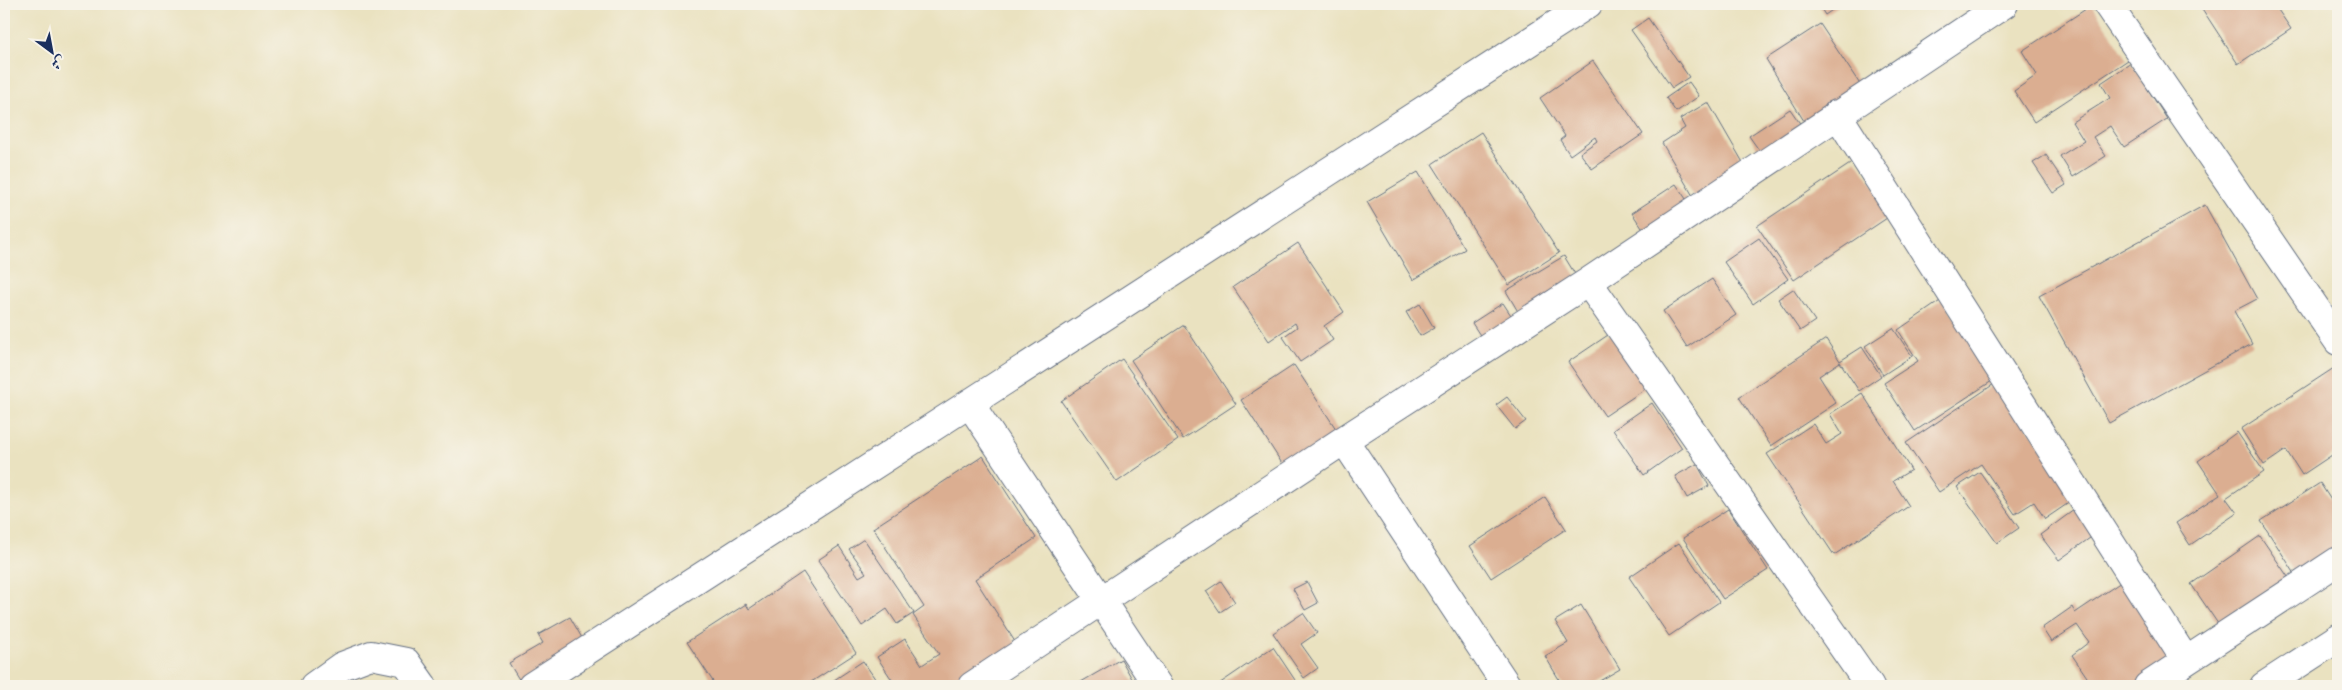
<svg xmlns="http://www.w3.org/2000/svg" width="2342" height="690" font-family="'Libre Caslon Text',Amiri,serif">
<rect width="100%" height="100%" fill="#f7f3e8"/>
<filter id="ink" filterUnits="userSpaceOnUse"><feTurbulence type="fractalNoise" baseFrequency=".02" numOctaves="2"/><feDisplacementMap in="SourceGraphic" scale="10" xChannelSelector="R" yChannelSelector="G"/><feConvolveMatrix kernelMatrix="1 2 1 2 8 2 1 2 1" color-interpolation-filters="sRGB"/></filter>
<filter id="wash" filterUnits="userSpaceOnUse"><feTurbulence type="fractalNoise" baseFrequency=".0096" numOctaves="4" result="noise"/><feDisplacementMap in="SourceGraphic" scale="20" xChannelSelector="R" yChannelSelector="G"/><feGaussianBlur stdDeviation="1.12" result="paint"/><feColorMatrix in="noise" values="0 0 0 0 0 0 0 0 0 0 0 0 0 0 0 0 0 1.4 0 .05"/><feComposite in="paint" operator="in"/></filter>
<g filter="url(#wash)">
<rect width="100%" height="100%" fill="#eae2c0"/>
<g id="blocks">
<path fill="#dbae91" d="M1818,4h23l-16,11z
M2199,4h75l17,25 -53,35z
M2092,5l36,55 -94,62 -20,-31 23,-16 -15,-24z
M1648,18l41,59 -17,11 -41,-58z
M1820,24l49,74 -57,36 -46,-75z
M1593,61l50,73 -51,35 -12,-16 17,-12 -2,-4 -25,18 -10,-15 5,-4 -25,-38z
M2131,63l36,56 -43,28 -14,-21 -17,11 13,19 -33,21 -13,-21 24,-15 -12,-19 38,-24 -9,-15z
M1689,82l10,14 -23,16 -10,-14z
M1708,102l44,76 -52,30 -38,-65 23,-15 -5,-9z
M1790,109l16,23 -40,28 -17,-24z
M1481,132l78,121 -50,32 -77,-121z
M2046,155l20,30 -13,8 -20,-30z
M1856,160l37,54 -99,66 -37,-54z
M1418,172l47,77 -52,31 -46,-78z
M1676,184l16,24 -44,29 -16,-24z
M2205,205l52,94 -23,12 18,33 -143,79 -70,-127z
M1759,238l29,41 -35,25 -29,-42z
M1298,243l46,69 -20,14 9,14 -33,22 -17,-25 14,-10 -2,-4 -26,18 -36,-54z
M1564,256l22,36 -59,35 -21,-36z
M1712,279l24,36 -49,32 -24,-36z
M1793,289l22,32 -15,10 -22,-32z
M1943,299l52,80 -80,52 -31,-48 34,-22 -20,-31z
M1503,303l17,26 -31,20 -17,-26z
M1420,304l14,24 -14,8 -14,-24z
M1184,325l52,79 -53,35 -52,-79z
M1893,328l19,28 -29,19 -18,-29z
M1611,333l37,54 -43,29 -37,-54z
M1826,339l14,22 22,-14 19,29 -22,15 -19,-29 -21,14 17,27 -65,43 -32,-49z
M1122,359l56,81 -61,42 -56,-81z
M1294,365l54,82 -54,35 -53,-82z
M2337,366l1,85 -36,24 -16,-25 -22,15 -23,-36z
M1997,382l79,116 -31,21 -11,-17 -19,12 -34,-50 -42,28 -33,-49z
M1862,393l49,77 -18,11 16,25 -75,49 -67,-101 46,-30 13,20 16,-10 -12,-20z
M1507,397l19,24 -11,8 -19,-24z
M1652,403l30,45 -38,27 -31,-45z
M2237,432l27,40 -38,26 11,15 -47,32 -14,-22 44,-29 -22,-33z
M983,456l53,82 -61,41 51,80 -42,27h-88l-19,-29 28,-18 17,26 17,-11 -26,-39 11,-8 -51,-79z
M1697,464l12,22 -22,12 -12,-22z
M1980,472l39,56 -22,15 -40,-56z
M2320,483l18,28v59l-32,21 -45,-70z
M1545,497l21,32 -75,49 -21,-32z
M2078,507l19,26 -38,27 -19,-25z
M1728,509l40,61 -45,29 -40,-61z
M2260,536l39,57 -70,47 -38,-56z
M864,539l50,74 -17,11 -10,-15 -25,17 -44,-66 21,-14 20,31 7,-4 -17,-24z
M1679,543l40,59 -50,34 -40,-59z
M803,572l53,81 -51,33h-89l-29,-44 59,-38 3,5z
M2127,578l61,91 -26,17h-69l-21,-31 17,-13 -12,-17 -26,17 -9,-14 30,-21 3,6z
M1221,581l14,21 -15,10 -14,-21z
M1307,582l11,21 -13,7 -12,-21z
M1581,605l39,64 -29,17h-28l-18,-30 23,-13 -13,-22z
M1303,613l14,20 -16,11 17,24 -14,10 -31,-45z
M570,617l24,42 -71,27 -14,-23 34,-20 -5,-8z
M1273,647l24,36 -4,3h-77z
M1121,659l15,27h-62z
M863,661l17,25h-55z"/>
</g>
</g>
<g filter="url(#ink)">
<use href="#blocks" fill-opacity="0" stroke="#636e80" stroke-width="1"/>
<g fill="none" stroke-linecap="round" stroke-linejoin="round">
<g stroke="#636e80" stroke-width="30">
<path id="street" d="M2107,4l231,337
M1837,114l349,547
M1588,282l282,404
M970,404l188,282
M1344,440l163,246
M314,686l28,-20 29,-11 35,7 17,24
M532,686l1056,-682
M972,686l372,-246 244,-158 416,-278
M2148,686l190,-125
M2264,686l74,-48"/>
</g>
<use href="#street" stroke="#fff" stroke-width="28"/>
</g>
</g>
<rect width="2342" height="690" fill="none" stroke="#f7f3e8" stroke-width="20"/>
<g transform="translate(52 52) rotate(148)" stroke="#f7f3e8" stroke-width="4" paint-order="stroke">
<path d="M0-4L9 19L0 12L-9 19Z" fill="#1b2f5e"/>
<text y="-8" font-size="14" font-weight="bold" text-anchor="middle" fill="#1b2f5e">ش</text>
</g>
</svg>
